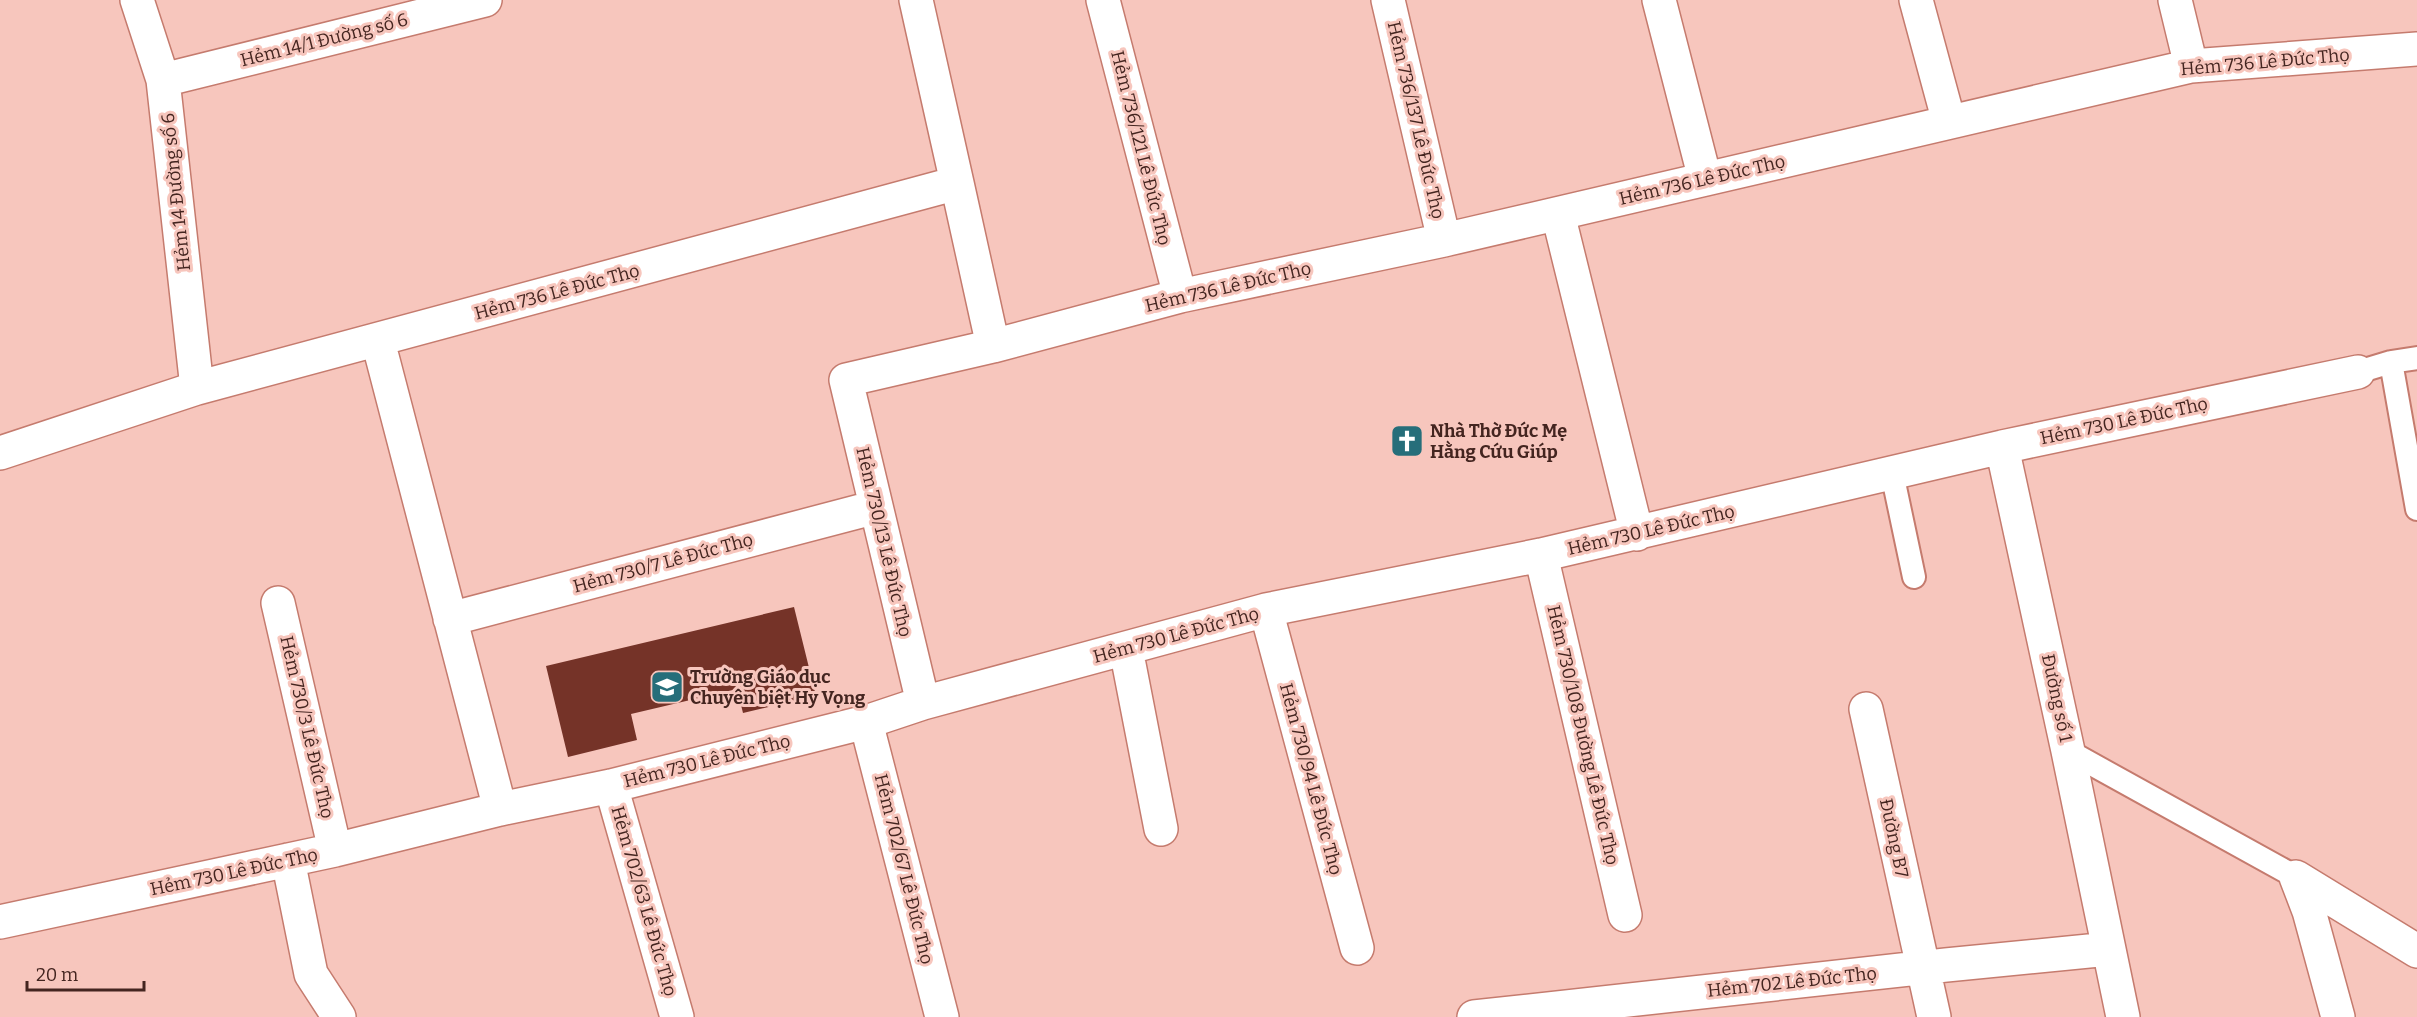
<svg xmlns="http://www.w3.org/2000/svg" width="2417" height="1017" font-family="Bitter,serif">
<rect width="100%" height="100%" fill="#f7c6bd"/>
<path fill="#753328" d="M794,607l22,89 -73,17 -6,-24 -106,25 6,26 -69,17 -22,-91z"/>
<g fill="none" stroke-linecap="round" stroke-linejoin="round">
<g stroke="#c57b6e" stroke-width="26">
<path id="lane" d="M2391,362l26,-4
M2358,372l33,-10 26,147
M1892,473l22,104
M2068,751l228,126"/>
</g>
<g stroke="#c57b6e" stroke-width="36">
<path id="street" d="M137,0l26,80 34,308
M916,0l41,183
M1103,0l77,296
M1388,0l56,240
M1659,0l46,179
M1916,0l33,122
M2175,0l16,66
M163,80l322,-80
M1558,214l79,320
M378,341l122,468
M2002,447l66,304 55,266
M0,453l197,-65 760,-205 36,163
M1541,555l84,360
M278,603l57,247
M1266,610l91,338
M450,619l426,-112
M1126,649l35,180
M923,703l-77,-323 147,-34 187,-50 264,-56 747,-174 226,-17
M1866,709l68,308
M866,722l76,295
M611,786l66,231
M288,860l23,114 28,43
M0,922l335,-72 165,-41 111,-23 255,-64 57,-19 343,-93 275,-55 461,-108 356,-75
M1474,1017l472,-52 163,-16
M2338,1017l-29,-106 -13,-34 121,74"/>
</g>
<use href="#lane" stroke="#fff" stroke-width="22"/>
<use href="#street" stroke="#fff" stroke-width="33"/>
</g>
<defs>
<g id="church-square" transform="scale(1.725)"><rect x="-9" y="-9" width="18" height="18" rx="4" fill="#266e7a" stroke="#f7c6bd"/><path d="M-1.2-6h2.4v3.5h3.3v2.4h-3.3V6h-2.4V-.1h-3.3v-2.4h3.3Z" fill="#fff"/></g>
<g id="school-square" transform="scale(1.725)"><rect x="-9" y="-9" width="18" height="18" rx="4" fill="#266e7a" stroke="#f7c6bd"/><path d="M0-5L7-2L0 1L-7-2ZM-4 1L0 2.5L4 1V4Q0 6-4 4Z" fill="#fff"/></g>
</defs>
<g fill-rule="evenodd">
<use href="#church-square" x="1407" y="441"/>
<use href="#school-square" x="667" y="687"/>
</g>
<g text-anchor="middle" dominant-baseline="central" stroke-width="6" stroke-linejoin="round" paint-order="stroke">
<g font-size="18" fill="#442520" stroke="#f7c6bd">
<text transform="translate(324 40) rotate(-14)">Hẻm 14/1 Đường số 6</text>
<text transform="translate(2265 62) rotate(-5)">Hẻm 736 Lê Đức Thọ</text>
<text transform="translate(1416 120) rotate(77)">Hẻm 736/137 Lê Đức Thọ</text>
<text transform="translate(1141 148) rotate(76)">Hẻm 736/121 Lê Đức Thọ</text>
<text transform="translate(1702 180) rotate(-13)">Hẻm 736 Lê Đức Thọ</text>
<text transform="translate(176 192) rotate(-96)">Hẻm 14 Đường số 6</text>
<text transform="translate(1228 287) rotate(-13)">Hẻm 736 Lê Đức Thọ</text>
<text transform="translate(557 292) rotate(-15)">Hẻm 736 Lê Đức Thọ</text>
<text transform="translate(2124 421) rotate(-12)">Hẻm 730 Lê Đức Thọ</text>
<text transform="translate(1651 530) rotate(-13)">Hẻm 730 Lê Đức Thọ</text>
<text transform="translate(884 542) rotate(77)">Hẻm 730/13 Lê Đức Thọ</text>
<text transform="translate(663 563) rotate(-15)">Hẻm 730/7 Lê Đức Thọ</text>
<text transform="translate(1176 635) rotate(-15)">Hẻm 730 Lê Đức Thọ</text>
<text transform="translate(2057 698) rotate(78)">Đường số 1</text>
<text transform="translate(307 727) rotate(77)">Hẻm 730/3 Lê Đức Thọ</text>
<text transform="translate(1583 735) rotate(77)">Hẻm 730/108 Đường Lê Đức Thọ</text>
<text transform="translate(707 761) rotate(-14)">Hẻm 730 Lê Đức Thọ</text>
<text transform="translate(1311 779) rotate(75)">Hẻm 730/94 Lê Đức Thọ</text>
<text transform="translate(1894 838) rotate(78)">Đường B7</text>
<text transform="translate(904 869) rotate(76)">Hẻm 702/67 Lê Đức Thọ</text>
<text transform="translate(234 872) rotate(-12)">Hẻm 730 Lê Đức Thọ</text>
<text transform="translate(644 901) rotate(74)">Hẻm 702/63 Lê Đức Thọ</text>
<text transform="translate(1792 982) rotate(-6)">Hẻm 702 Lê Đức Thọ</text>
</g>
<g font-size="18" font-weight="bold" fill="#442520" stroke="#f7c6bd" text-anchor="start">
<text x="1430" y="431">Nhà Thờ Đức Mẹ<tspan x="1430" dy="21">Hằng Cứu Giúp</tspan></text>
<text x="690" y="677">Trường Giáo dục<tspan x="690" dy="21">Chuyên biệt Hy Vọng</tspan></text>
</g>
</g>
<path d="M27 981v9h117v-9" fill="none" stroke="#442520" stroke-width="3"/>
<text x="36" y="981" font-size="18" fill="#442520" stroke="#f7c6bd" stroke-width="4.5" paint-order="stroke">20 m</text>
</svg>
